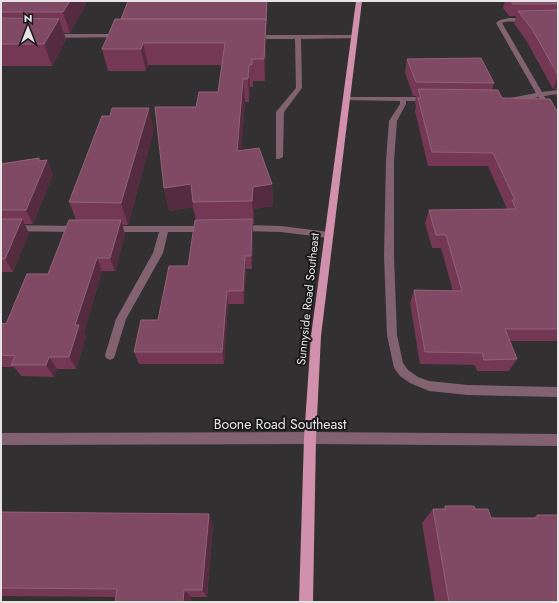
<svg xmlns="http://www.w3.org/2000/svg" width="559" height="603" font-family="Jost,sans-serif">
<rect width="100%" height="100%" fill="#333031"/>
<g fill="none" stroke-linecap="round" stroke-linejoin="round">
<path fill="#82626e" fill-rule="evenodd" d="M509,18h19l3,2c-8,5 -20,-1 -29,3l40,69 16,-2v4l-14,2 2,3 -3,2 -5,-4c-8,2 -24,8 -31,3l3,-2 26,-5 -40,-70 4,-3z
M120,34l3,2 -1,1 -70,1 -3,-2 3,-2z
M354,35l2,1v2l-55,1 1,49 -18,24 -1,45 -4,2h-3v-47l20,-24 -1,-49h-43l-3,-2 3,-2z
M346,97h82l3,2 -3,2h-22v3l-9,17 -3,39v96l3,79 6,28 5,7 10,7 11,4 39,4 90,2v10l-90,-2 -39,-4 -19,-8 -10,-7 -6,-8 -7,-33 -3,-79 2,-96 3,-39 11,-17v-3l-56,-1 -1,-1z
M1,225l78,1 4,3 -4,3 -78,-1z
M241,225l40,1 48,6 4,3 -4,3 -48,-6 -40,-1 -4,-3z
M111,226h96l4,3 -4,3h-39l-5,21 -37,66 -11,36 -1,3 -4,2 -4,-2 -1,-3 11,-36 37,-66 6,-21h-48l-4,-3z
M310,432l248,2v12l-248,-2 -309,1v-12z"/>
<path fill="#d190ab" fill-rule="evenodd" d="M356,1h6l-41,335 -5,102 -3,164h-14l5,-164 7,-102z"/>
</g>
<path fill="#743754" d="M1,1h84l1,3 -16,29h-6l2,7 -14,26h-51z
M128,1h139l-2,80h-12v6h-3l-1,15h-4l-4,49 31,33 1,22 -19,3v15h-1v9l-1,36h-6l-2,35h-16l-4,60h-85l-5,-12 24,-32 30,-54 8,-46 -3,-13 -24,4 -5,-23 32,-81 22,-15 4,-27h-74l-2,6h-38l-6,-22 19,-30z
M505,1h53v88h-5l-26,-47 -13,-19 2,-7h-7l-6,-8z
M407,59l87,24 -2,7 10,8 54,12 2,-4v235h-48l7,18 -8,12h-32l-2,-6 -55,-1 -10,-61 4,-13 39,1 -12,-43h-9l-7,-25 4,-13 78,-1 -19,-43h-60l-13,-55 1,-5 -1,-3 1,-7h-3l-8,-24z
M558,92v7l-2,-3z
M154,129l-26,96h-6l3,9 -10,37h-13l-18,61 2,5 -10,32h-19l-3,8 -33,-1 -7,-9h-13v-44l5,1 42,-50 28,-54 -7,-18z
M39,158l1,3 7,-1 6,14 -20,50h-9l5,9 -16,39h-12v-112l2,3z
M445,506l30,3 16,9h42l4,-3 21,87h-123l-13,-79 11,-14h10z
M1,512l208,2 4,11 -6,72h-16l-1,5h-75l1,-5 -115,-1z"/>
<path fill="#552c3f" d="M70,1h15l1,3 -16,29 -7,-21z
M59,19l7,21 -14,26 -8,-22z
M266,19v21l-1,41 -1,-22z
M143,43l5,22 -2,6 -5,-22z
M252,59l1,22v6l-1,-22z
M249,65l1,22 -1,15 -1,-23z
M558,77v11l-5,1z
M243,79l2,23 -6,72 -2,-23z
M149,108l5,21 -26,96 -7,-22z
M39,158l5,10 3,-8 6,14 -20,50 -7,-14 13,-49z
M191,184l2,23 -24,4 -5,-23z
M272,184l1,22 -19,3v15l-2,-23 1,-14z
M22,219l7,14 -16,39 -8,-13z
M252,219l1,14 -1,36 -1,-13z
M121,220l4,14 -10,37 -5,-13z
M245,256l1,13 -2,35 -1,-13z
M97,258l5,13 -18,61 2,5 -10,32 -7,-12 6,-32z
M227,291l1,13 -4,60 -2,-12z
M49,357l8,12 -3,8 -8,-12z
M209,514l4,11 -6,72 -5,-7z
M184,590l7,7 -1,5h-7z"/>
<path fill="#804a64" stroke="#906278" d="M1,1h69l-7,11h-62z
M128,1h139l-1,20v-2h-145z
M511,1h47v3h-45z
M558,10v65l-26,-46 -14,-18z
M1,18l58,1 -15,25h-43z
M115,19h151l-2,40h-12v6h-3l-1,14h-5l-6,72 22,-3 13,36 -19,3 -1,14 -59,1 -2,-18 -27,4 -9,-81h41l3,-15h19l7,-49h-82l-2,6h-39z
M481,58l13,25 -78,-1 -9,-23z
M418,89l80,1 4,8 48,1 8,14v216h-53l12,30 -33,1 -2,-7 -57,-1 -11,-62 48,1 -16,-56h-10l-7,-25 87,-1 -4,-9h3l-22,-47 -61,-1 -14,-54h3z
M112,108h37l-28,95 -52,-1 33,-86h8z
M39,158v3l8,-1 -21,50h-25v-46z
M1,219h21l-17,40h-4z
M252,219l-1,37h-6l-2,35h-16l-5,61h-88l7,-32h17l11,-54h19l7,-46z
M69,220h52l-11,38h-13l-22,67h4l-10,32h-20l-3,8h-35l4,-9 -14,-1v-32l5,1 21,-50h21z
M445,506h29l1,3h13l3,9h46v-3h21v87h-109l-16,-93h13z
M1,512l208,2 -7,76h-18l-1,12h-68l2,-13 -116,-1z"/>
<g text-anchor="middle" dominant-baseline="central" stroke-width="4" stroke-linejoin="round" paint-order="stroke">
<g font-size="12" fill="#e6e4e5" stroke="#1a1919">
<text transform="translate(308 299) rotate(-84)">Sunnyside Road Southeast</text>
</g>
<g font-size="14" fill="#e6e4e5" stroke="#1a1919">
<text x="280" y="424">Boone Road Southeast</text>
</g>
</g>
<rect width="559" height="603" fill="none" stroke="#e6e4e5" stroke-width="4"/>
<g transform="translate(28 28)" stroke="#1a1919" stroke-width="3" paint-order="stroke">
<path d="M0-3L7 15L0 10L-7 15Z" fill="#e6e4e5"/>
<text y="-6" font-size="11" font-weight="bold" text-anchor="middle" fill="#e6e4e5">N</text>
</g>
</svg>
